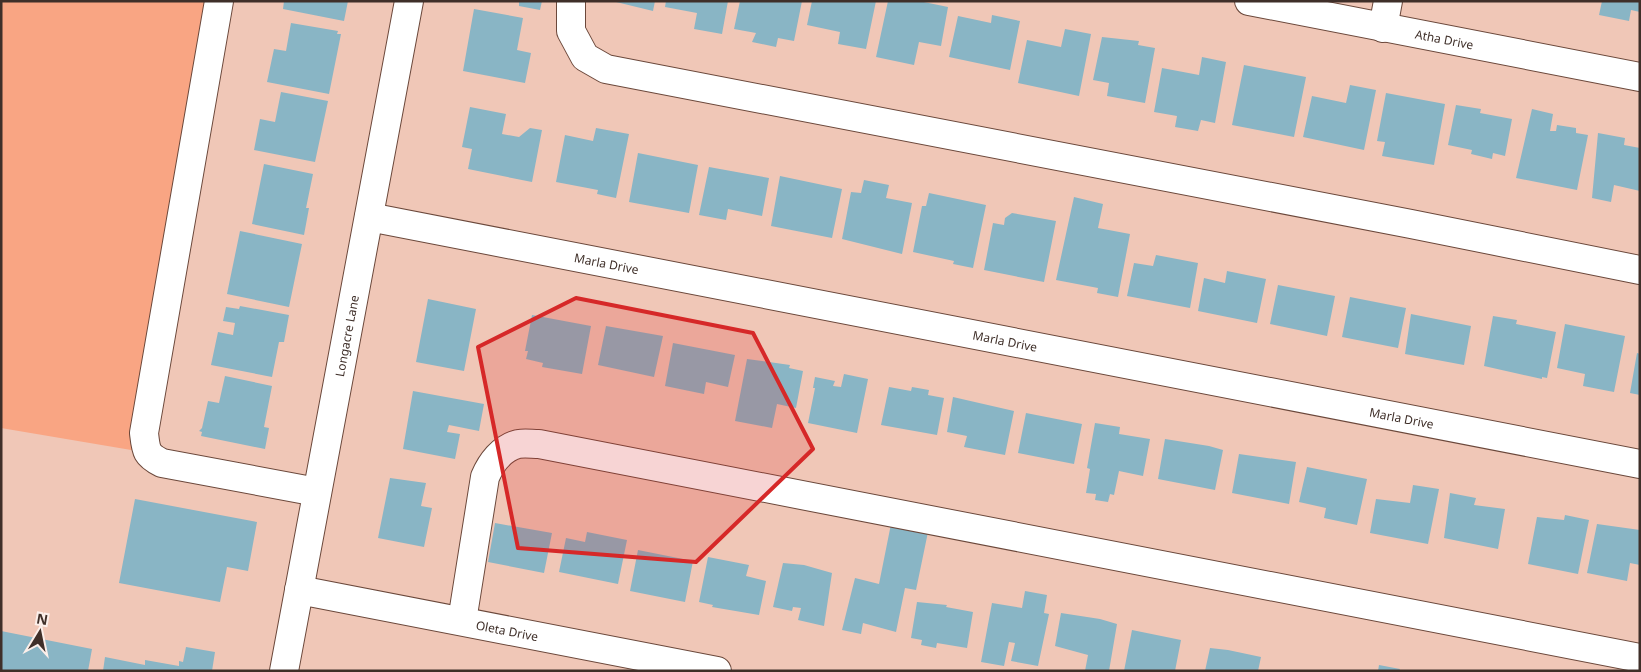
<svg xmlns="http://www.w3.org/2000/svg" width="1641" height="672" font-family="'Noto Sans',sans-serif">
<rect width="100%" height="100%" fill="#f0c7b7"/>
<path fill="#f9a583" d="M1,1h227l-85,451 -142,-24z"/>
<path fill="#89b5c5" d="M284,1h64l-4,20 -61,-12z
M519,1h23l-2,9 -21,-4z
M612,1h43l-2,10z
M666,1h62l-6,33 -28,-5 3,-16 -32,-6z
M740,1h62l-8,40 -16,-3 -2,9 -24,-5 4,-9 -22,-4z
M812,1h64l-10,48 -28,-5 2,-12 -33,-7z
M888,1h31l29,6 -7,39 -22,-4 -5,23 -38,-8z
M1602,1h38v11l-9,-2 -2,11 -30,-6z
M474,9l49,9 -6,32 14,3 -6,30 -62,-12z
M992,15l28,6 -10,49 -61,-13 9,-41 33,7z
M291,23l47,8 -1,3h4l-12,60 -62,-12 7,-33 12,2z
M1065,29l26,5 -12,62 -61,-13 9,-43 34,7z
M1102,37l37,4 -1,4 17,3 -10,55 -38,-7 2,-13 -16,-3z
M1202,57l24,5 -11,61 -14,-3 -3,11 -23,-4 2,-11 -23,-4 8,-44 37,7z
M1244,65l62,12 -12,60 -62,-12z
M1350,85l26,5 -12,60 -61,-13 9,-41 34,7z
M281,92l47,9 -13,61 -61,-12 6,-31 15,3z
M1386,93l59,11 -11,61 -52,-9 3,-14 -8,-1z
M1456,105l25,4 -1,4 32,6 -7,37 -12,-3 -1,6 -21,-5 1,-4 -24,-5z
M470,107l36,7 -4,20 17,3 11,-9 12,2 -10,52 -64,-13 4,-20 -10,-2z
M1532,109l21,5 -3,17h6l1,-6 19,3v5l12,2 -11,55 -61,-12z
M596,128l33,6 -13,64 -19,-4 1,-4 -42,-8 9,-47 28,6z
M1598,133l27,5 -1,7 16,3v43l-26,-6 -3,17 -19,-4z
M638,153l60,12 -9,48 -60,-11z
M264,164l49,10 -7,34h3l-5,27 -52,-11z
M709,167l60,11 -7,38 -34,-7 -2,11 -27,-5z
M780,176l62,13 -10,49 -61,-12z
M864,180l25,5 -3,13 26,5 -10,51 -60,-15 9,-47 10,1z
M929,193l57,12 -13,63 -20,-4 1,-3 -41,-9 9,-46h4z
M1074,197l29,7 -5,24 32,6 -12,63 -21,-4 1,-5 -42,-8z
M1012,213l44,8 -12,61 -60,-12 9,-47 11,2 1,-7z
M240,231l62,13 -13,63 -62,-13z
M1156,255l42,8 -8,45 -63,-12 7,-33 19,3z
M1227,271l39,8 -9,44 -59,-12 6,-33 21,5z
M1278,285l57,11 -8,40 -57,-12z
M1350,297l56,11 -8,40 -56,-11z
M428,299l48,10 -12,62 -48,-9z
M240,306l49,9 -5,27h-5l-7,35 -61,-12 7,-33 15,3 2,-12 -12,-2 3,-14 13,2z
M1411,314l60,12 -7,39 -59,-11z
M532,315l59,11 -9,48 -40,-7 1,-4 -17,-4 2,-8h-3z
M1493,316l24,4 -1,4 40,8 -9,46 -5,-1v2l-58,-13z
M1565,324l60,12 -11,56 -31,-6 2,-12 -28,-6z
M606,326l57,10 -9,41 -56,-12z
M673,343l62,12 -7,32 -22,-5 -2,12 -39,-8z
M1637,353l3,1v41l-10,-2z
M747,359l43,6 -1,3 14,3 -7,37 -19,-4 -5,24 -37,-7z
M844,374l24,5 -11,54 -49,-10 7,-35h-2l2,-11 20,4 -2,5 8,1z
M225,376l47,10 -8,41 5,1 -4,21 -64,-13 1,-4 -3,-1 3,-3 6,-27 11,2z
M889,387l22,4 1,-4 17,3 -1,5 16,3 -7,37 -56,-10z
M413,391l71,13 -5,27 -30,-6 -2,7 13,2 -5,25 -52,-10z
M953,397l61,14 -9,44 -41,-8 3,-11 -20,-4z
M1026,413l56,11 -8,40 -56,-11z
M1095,423l25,4 -1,7 31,5 -7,37 -24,-5 -5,24 -4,-1 -2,8 -13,-2 1,-6 -10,-1 4,-24 -3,-1z
M1165,439l44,7 14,4 -8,40 -57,-11z
M1239,454l57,8 -7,42 -57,-11z
M1307,467l60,12 -10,46 -33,-7 2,-10 -27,-6z
M390,478l36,5 -5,23 11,2 -8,39 -46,-9z
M1413,485l26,4 -11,55 -58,-11 6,-34 34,4z
M1450,493l26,5 -2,7 31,4 -7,40 -54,-11z
M135,499l122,23 -9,49 -21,-4 -7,35 -101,-19z
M1565,515l24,5 -11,54 -50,-10 9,-47 27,3z
M495,523l57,10 -8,40 -56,-11z
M891,524l37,8 -12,58 -11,-2 -9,44 -33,-9 -2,11 -19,-4 13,-52 24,6z
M1597,524l43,6v35l-10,-2 -3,18 -40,-8z
M587,532l40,8 -9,44 -59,-12 7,-34 19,4z
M638,550l55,11 -8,41 -55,-11z
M708,557l41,8 -3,11 20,5 -7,34 -47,-8 1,-2 -14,-3z
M783,563l21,2 28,8 -8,53 -26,-6 3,-12 -8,-1 -1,4 -19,-4z
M1025,591l22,4 -3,18 5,1 -11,52 -27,-5 4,-18 -6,-1 -5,24 -23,-4 11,-59 30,5z
M917,602l30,3 -1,2 27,5 -6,36 -30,-5 -1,5 -15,-3 1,-5 -11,-2z
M1061,613l39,6 17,5 -8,47h-24l3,-16 -33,-9z
M1132,630l49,10 -6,31h-51z
M1,631l91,18 -4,22 -87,-1z
M186,647l29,5 -3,19h-109l2,-14 40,8v-5l34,6v-5l4,1z
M1210,648l18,2 33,7 -3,14h-53z
M1379,665l21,4 -1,2h-21z"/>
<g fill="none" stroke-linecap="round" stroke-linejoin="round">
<g stroke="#6b483b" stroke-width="30">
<g id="minor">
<path d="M219,1l-75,432c2,18 2,22 18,30l155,29"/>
<path d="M571,1v30l14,26 21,12 805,155 229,46"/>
<path id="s1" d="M1249,1l391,76"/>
<path d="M1383,28l5,-27"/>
<path id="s2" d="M369,217l1271,247"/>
<path id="s3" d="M299,590l418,81"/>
<path d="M462,621l23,-144c6,-14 17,-29 33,-33 7,-1 14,0 21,0l1101,214"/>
<path id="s4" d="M284,671l125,-670"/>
</g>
</g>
<use href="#minor" stroke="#fff" stroke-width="28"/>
</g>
<path fill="#d62828" fill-opacity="0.2" stroke="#d62828" stroke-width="4" stroke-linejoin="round" d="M576,298l177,35 60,116 -117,113 -178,-14 -40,-201z"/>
<g text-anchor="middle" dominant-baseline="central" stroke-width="4" stroke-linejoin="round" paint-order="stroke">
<g font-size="12" fill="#3f2f29" stroke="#fcefea">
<text stroke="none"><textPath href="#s1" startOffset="199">Atha Drive</textPath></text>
<text stroke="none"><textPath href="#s2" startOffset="242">Marla Drive</textPath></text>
<text stroke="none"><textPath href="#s4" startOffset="341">Longacre Lane</textPath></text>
<text stroke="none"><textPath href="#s2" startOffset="648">Marla Drive</textPath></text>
<text stroke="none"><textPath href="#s2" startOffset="1052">Marla Drive</textPath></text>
<text stroke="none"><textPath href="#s3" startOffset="212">Oleta Drive</textPath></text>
</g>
</g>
<rect width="1641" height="672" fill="none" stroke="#3f2f29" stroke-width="5"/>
<g transform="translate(40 632) rotate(10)" stroke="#fcefea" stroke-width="4" paint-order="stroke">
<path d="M0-4L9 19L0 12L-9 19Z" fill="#3f2f29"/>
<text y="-8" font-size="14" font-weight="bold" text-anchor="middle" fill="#3f2f29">N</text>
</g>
</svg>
